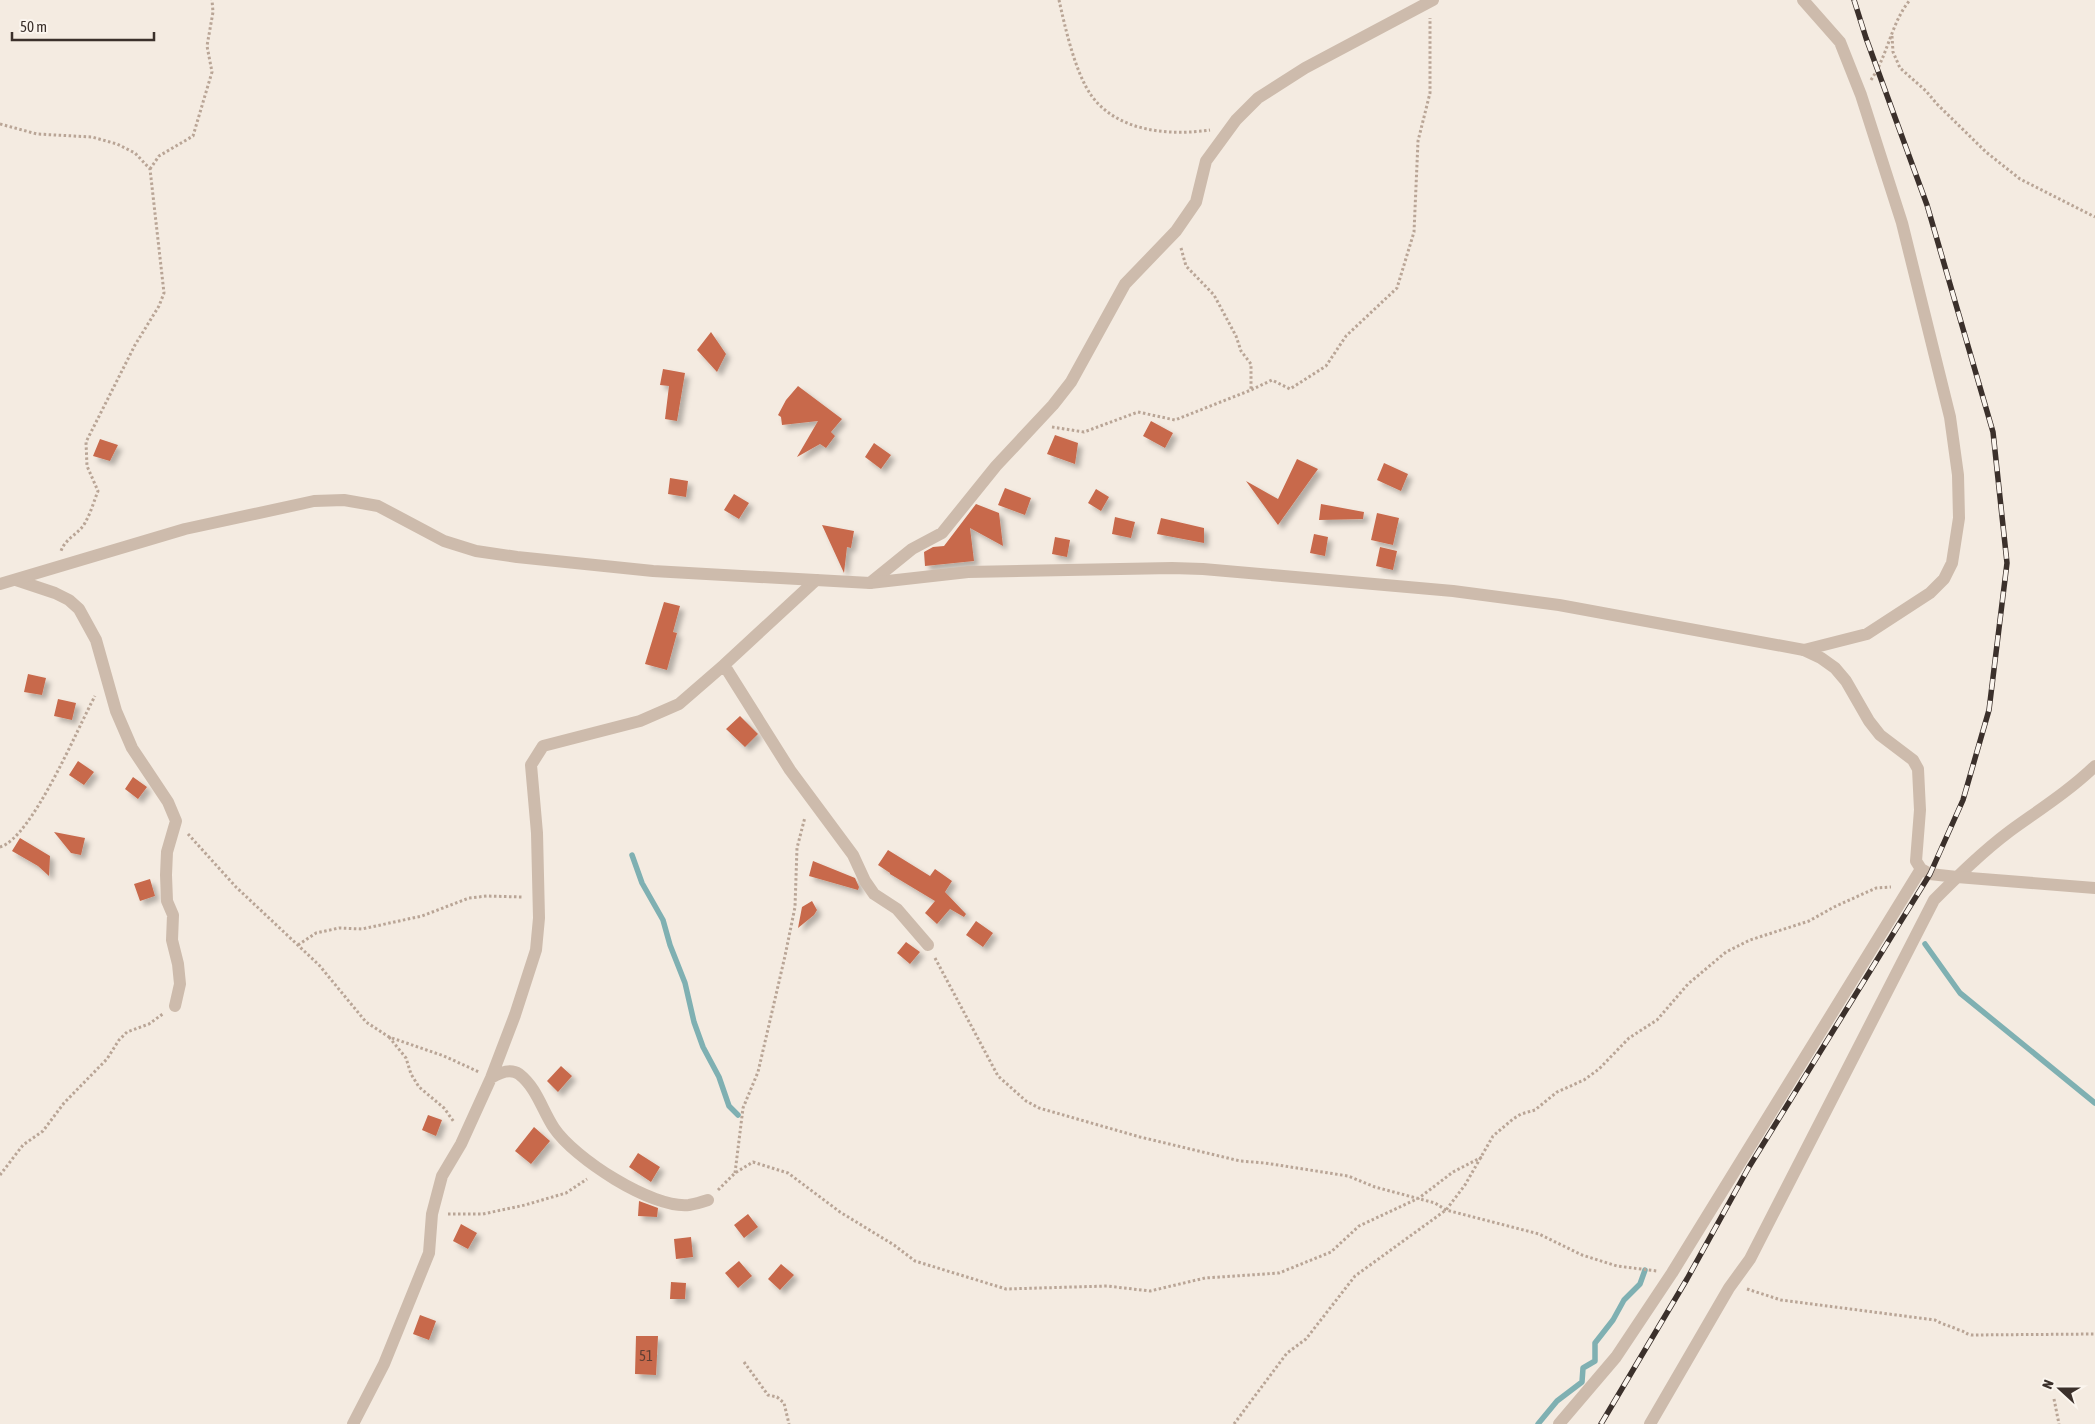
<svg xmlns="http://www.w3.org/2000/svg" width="2095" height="1424" font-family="'Asap Condensed',sans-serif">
<defs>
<filter id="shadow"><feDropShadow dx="4.5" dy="4.5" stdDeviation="2.5" flood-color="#0004"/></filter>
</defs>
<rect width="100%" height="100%" fill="#f4ebe1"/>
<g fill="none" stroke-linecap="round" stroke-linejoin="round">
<path stroke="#7fb0b2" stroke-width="5.5" d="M632,855l10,28 21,37 7,25 15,38 9,39 9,25 16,30 10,29 9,9
M1925,944l35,49 135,110
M1538,1424l19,-23 25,-19 1,-14 12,-7v-18l18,-23 11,-20 16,-16 5,-14"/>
</g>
<path fill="#c8694b" filter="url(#shadow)" d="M711,332l15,22 -9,18 -20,-22z
M663,369l22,4 -8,48 -12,-2 4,-33 -9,-1z
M798,386l44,33 -11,13 4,4 -9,12 -6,-4 -23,13 21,-36 -36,4 -1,-8 -3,-2 8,-15z
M1151,421l22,12 -8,15 -22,-12z
M1055,435l23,8 -3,21 -28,-10z
M100,439l18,6 -8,16 -17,-5z
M874,443l17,12 -10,14 -16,-12z
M1297,459l21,10 -40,56 -32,-44 32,18z
M1384,463l24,11 -7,17 -24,-11z
M670,478l18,3 -2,16 -18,-3z
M1005,488l26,10 -6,17 -27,-10z
M1096,489l13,8 -8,14 -13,-8z
M734,494l15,9 -10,16 -15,-9z
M976,504l23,9 4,33 -33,-18 4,33 -49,5 -1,-14 9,-5 11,-1z
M1321,504l43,8 -1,7 -44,1z
M1377,513l22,5 -6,27 -22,-5z
M1115,517l20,5 -4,16 -19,-4z
M1161,518l43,10v15l-47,-9z
M822,525l32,6 -3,17 -4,-1 -3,26z
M1314,534l14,3 -3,19 -15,-3z
M1055,537l15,3 -3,17 -15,-3z
M1380,547l17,4 -4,19 -17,-4z
M664,602l16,4 -7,26 4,1 -10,37 -22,-6z
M28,674l18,4 -4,17 -18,-3z
M58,699l18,4 -4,17 -18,-4z
M740,716l18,18 -13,13 -19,-18z
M78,761l16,11 -10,13 -15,-10z
M133,777l14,10 -9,12 -13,-10z
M54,832l31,6 -4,17 -10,-2z
M20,838l30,18 -1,20 -11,-10 -26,-15z
M888,850l42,26 5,-7 17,12 -7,11 21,22 -2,3 -14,-8 -13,15 -12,-11 10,-12 -45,-27v-1l-12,-8z
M813,861l42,17 4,9 -1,3 -49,-14z
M150,879l5,17 -15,5 -6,-17z
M812,901l5,9 -3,5 -16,13 4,-21z
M976,921l17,12 -10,14 -17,-12z
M906,942l14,10 -10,12 -13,-11z
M561,1066l11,10 -14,16 -11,-11z
M428,1115l14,5 -6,16 -14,-6z
M534,1127l16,14 -19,23 -16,-13z
M638,1153l22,14 -9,15 -22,-15z
M639,1201l19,7 -1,9 -19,-1z
M748,1214l10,13 -14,11 -10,-13z
M461,1224l16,9 -9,16 -15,-8z
M691,1237l2,20 -17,2 -2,-20z
M739,1261l13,15 -14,12 -13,-15z
M781,1264l13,11 -14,15 -12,-11z
M671,1282l15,1 -1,16h-15z
M420,1315l16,6 -7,19 -16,-6z
M636,1336h22l-2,39 -21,-1z"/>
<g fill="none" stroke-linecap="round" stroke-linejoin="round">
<path stroke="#b9a596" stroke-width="3" stroke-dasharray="2.5 2.5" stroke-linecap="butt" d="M1059,0c6,27 16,72 32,95 26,37 79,41 119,35
M1892,36l1,16 7,16 26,23 11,13 49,48 34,27 75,38
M1871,80c17,-25 20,-57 39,-80
M0,124l37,10 55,3 25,7 18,9 15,16 14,124 -5,13 -24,39 -49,97 1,24 11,25c-4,10 -7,21 -12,30 -6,13 -20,16 -25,30
M150,169l9,-13 34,-20 19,-64 -5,-26 6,-34 -1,-12
M1181,248l5,18 28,29 22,41 5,15 10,13v26
M1052,427l32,5 54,-20 37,8 76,-30 21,-10 18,9 36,-23 20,-30 51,-48 17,-56 4,-91 12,-48v-75
M188,834l48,53 83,78 47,57 23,15 55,19 35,16
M0,847c32,-9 78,-120 95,-151
M298,945l18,-12 23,-5 23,1 60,-13 47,-18 18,-2 35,1
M935,958l63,118 28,25 13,7 101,29 100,24 25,2 83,13 27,11 60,16 11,7 93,24 43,21 35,11 40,5
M389,1037l17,21 5,16 8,13 25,21 10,14
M735,1173l8,-65 15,-36 27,-116 10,-49 2,-59 8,-31
M0,1175l23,-30 20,-14 21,-28 43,-44 12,-19 8,-8 22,-8 15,-11
M718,1190l17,-17 18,-11 35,11 52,39 54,33 21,16 91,28 101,-3 43,5 55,-13 74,-5 52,-21 28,-26 60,-28 34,-26 29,-15
M448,1214h35l42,-9 41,-12 21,-14
M1747,1289l34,11 154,20c8,5 16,6 24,10 5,1 7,4 12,5l124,-1
M744,1362l24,33 9,2 7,6 5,21
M2054,1399l5,25
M1234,1424l53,-71 19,-14 49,-63 91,-66 19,-25 28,-49 20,-17 8,-5 14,-4 22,-18 27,-12 15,-11 30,-31 28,-18 31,-36 38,-32 24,-12 59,-19 25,-14 42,-19 15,-1"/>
<path stroke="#cdbbac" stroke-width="12" d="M1803,0l37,42 21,53 41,128 48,194 8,58 1,43 -7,45 -8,16 -14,14 -63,41 -63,16
M16,580l39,13 14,7 10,9 17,31 20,71 16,37 36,54 8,19 -9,31 -1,23 1,26 6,14 -1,25 6,24 2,20 -5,22
M870,583l42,-34 30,-16 54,-67 57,-61 18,-23 54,-98 51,-53 20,-29 10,-41 30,-41 22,-22 47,-30 128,-68
M724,665l66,105 63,85 12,26 9,13 23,15 31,36
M491,1078c8,-5 19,-10 28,-4 18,14 23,36 35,54 20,30 98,81 135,77 6,-1 13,-3 19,-5
M353,1424l31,-60 45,-111 3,-39 10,-38 19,-32 30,-66 24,-63 21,-65 3,-32 -2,-85 -6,-68 12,-19 97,-25 39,-17 45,-39 92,-85
M1559,1424l57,-67 56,-84 249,-404
M1650,1424l79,-136 21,-29 184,-359c24,-24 48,-48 76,-69 29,-21 59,-40 85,-65"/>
<path stroke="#cdbbac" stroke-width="12" d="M0,584l185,-55 129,-28 30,-1 34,6 66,35 32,10 41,6 136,14 217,12 98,-11 204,-4 31,1 250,22 106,14 245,45 17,8 14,10 11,13 23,40 11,14 33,25 5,9 2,41 -4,51 5,8 9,5 27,3 138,11"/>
<g stroke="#3b302b" stroke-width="5.5">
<path id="rail" d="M1601,1424l86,-145 62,-112 181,-293 33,-74 26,-90 18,-147 -14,-131 -66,-227 -61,-167 -12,-38"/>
</g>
<use href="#rail" stroke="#fbf5ee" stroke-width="4" stroke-dasharray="11" stroke-linecap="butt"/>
</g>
<g text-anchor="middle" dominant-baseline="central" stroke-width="4" stroke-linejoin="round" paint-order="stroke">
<g font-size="15" fill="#5e3e33">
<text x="646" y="1355">51</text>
</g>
</g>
<g transform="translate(2060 1389) rotate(291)" stroke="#fbf5ee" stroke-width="4" paint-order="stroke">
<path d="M0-4L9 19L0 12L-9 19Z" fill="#3b302b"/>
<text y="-8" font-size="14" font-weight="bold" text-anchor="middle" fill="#3b302b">N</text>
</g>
<path d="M12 32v8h142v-8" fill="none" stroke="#3b302b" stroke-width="2.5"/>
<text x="20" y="32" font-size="15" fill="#3b302b" stroke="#fbf5ee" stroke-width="4" paint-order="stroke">50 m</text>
</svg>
